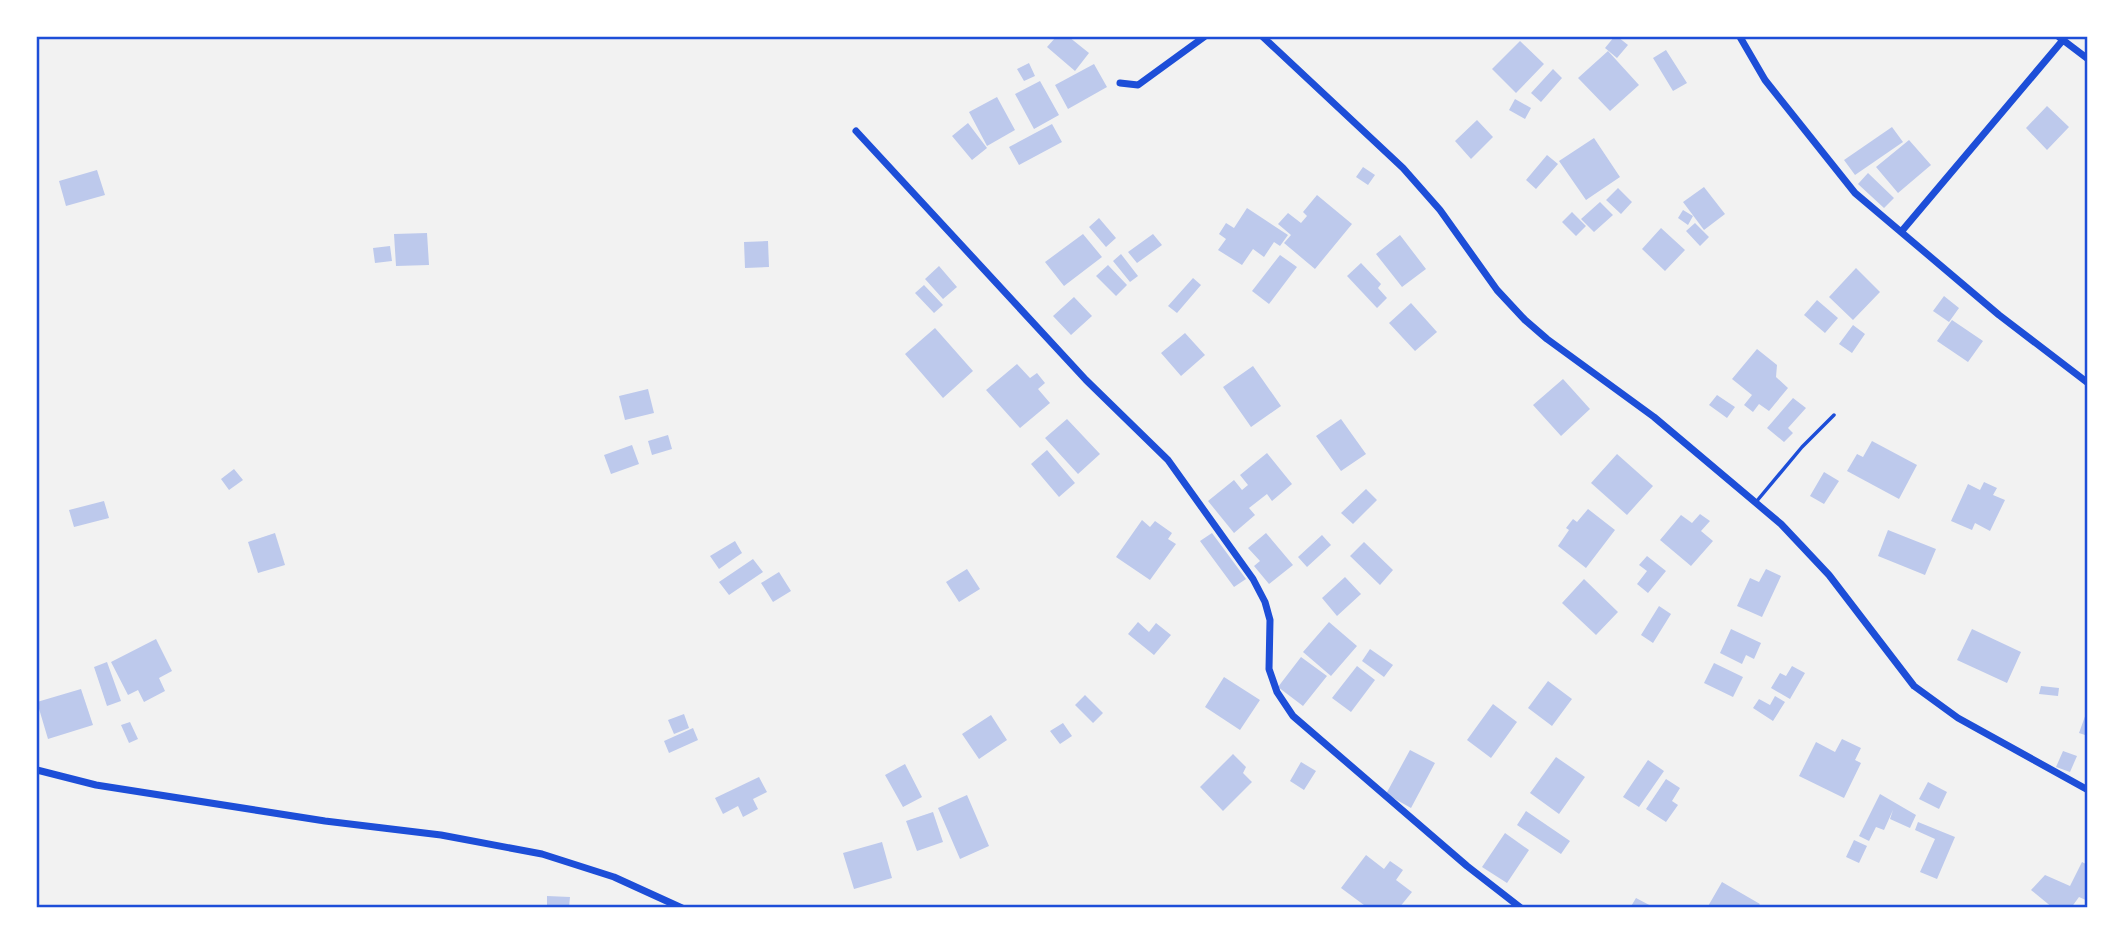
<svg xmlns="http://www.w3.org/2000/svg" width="2125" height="945" font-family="Montserrat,sans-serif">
<rect width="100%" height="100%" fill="#f2f2f2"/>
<path fill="#bdc9ec" d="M1056,37h13l20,16 -14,18 -28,-24z
M1614,37h4l10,8 -11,13 -12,-10z
M1520,41l24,23 -28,29 -24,-24z
M1666,50l21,33 -14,8 -20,-33z
M1608,51l31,34 -29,26 -32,-33z
M1029,63l6,13 -11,5 -7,-12z
M1094,64l13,23 -39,22 -13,-24z
M1553,69l9,9 -21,24 -10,-9z
M1040,81l19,34 -25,14 -19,-35z
M997,97l18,33 -28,16 -18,-34z
M1515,99l16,9 -6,11 -16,-9z
M2047,106l22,21 -22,23 -21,-22z
M1477,120l16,17 -22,22 -16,-18z
M968,123l19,25 -15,12 -20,-24z
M1052,124l10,18 -43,23 -10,-18z
M1892,127l11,15 -48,33 -11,-15z
M1594,138l26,39 -34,23 -27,-39z
M1909,140l22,25 -33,28 -22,-26z
M1547,155l11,9 -22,25 -10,-9z
M1363,167l12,8 -7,10 -12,-8z
M97,170l8,25 -39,11 -7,-25z
M1868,173l26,25 -10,10 -26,-24z
M1704,187l21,27 -21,16 -21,-28z
M1618,188l14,14 -11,12 -15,-14z
M1317,195l35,29 -37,45 -31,-26 7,-8 -13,-11 10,-11 13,10 6,-7 -4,-4z
M1600,202l13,13 -19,17 -13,-13z
M1247,208l41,27 -8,11 -6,-4 -10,15 -11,-8 -11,16 -24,-15 8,-11 -7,-5 7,-11 8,5z
M1683,210l10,6 -5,9 -10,-7z
M1572,212l14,14 -10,10 -14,-14z
M1099,218l17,20 -10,9 -17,-20z
M1695,223l14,14 -9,9 -14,-15z
M1661,228l24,22 -20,21 -23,-22z
M427,233l2,32 -33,1 -2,-32z
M1083,234l19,23 -38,29 -19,-24z
M1153,234l9,11 -25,18 -9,-11z
M1400,235l26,34 -24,18 -26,-33z
M768,241l1,26 -24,1 -1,-26z
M390,246l2,15 -17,2 -2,-15z
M1121,254l17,22 -8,6 -17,-21z
M1280,255l17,12 -28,37 -17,-13z
M1361,263l20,21 -3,4 9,10 -10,10 -30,-32z
M1108,265l19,20 -11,11 -20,-20z
M939,266l18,21 -14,12 -18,-20z
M1856,268l24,24 -27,28 -24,-23z
M1193,278l8,7 -24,28 -9,-7z
M924,285l19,20 -9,8 -19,-20z
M1944,296l15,12 -10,14 -16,-11z
M1074,297l18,19 -21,19 -18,-19z
M1817,300l21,18 -13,15 -21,-18z
M1411,303l26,29 -22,19 -26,-28z
M1952,320l31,21 -15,21 -31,-21z
M1853,325l12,9 -13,19 -13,-9z
M935,328l38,43 -30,27 -38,-44z
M1185,333l20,22 -24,21 -20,-23z
M1757,349l20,16 -1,12 12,11 -19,23 -10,-7 -6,8 -9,-7 8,-10 -20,-16z
M1017,364l13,14 7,-5 8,10 -7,6 12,14 -30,25 -34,-38z
M1253,366l28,40 -30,21 -28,-40z
M1563,379l27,30 -29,27 -28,-31z
M648,389l6,24 -29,7 -6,-24z
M1717,395l18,12 -8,11 -18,-13z
M1793,398l13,10 -18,20 5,5 -9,9 -17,-14z
M1067,419l33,35 -22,20 -33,-36z
M1341,419l25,35 -25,17 -25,-35z
M668,435l4,14 -20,6 -4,-14z
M1872,441l45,24 -18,34 -52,-28 10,-17 6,3z
M632,445l7,19 -28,10 -7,-19z
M1047,450l28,33 -16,14 -28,-33z
M1267,453l25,31 -20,17 -5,-7 -18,14 6,7 -21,18 -26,-32 26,-21 8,10 6,-5 -8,-10z
M1617,454l36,32 -26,29 -36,-32z
M234,469l9,11 -14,10 -8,-11z
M1824,472l15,9 -15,23 -14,-8z
M1984,482l13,6 -4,7 12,5 -15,31 -15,-8 -3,7 -21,-9 17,-37 12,6z
M1366,489l11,11 -24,24 -12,-11z
M104,501l5,17 -35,9 -5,-17z
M1588,509l27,21 -29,38 -28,-22 11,-16 -3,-2 7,-9 4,3z
M1700,514l10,7 -9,10 12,10 -22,25 -31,-26 21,-25 11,8z
M1142,520l8,7 5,-6 17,12 -4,6 8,5 -26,36 -34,-23z
M1888,530l48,19 -11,26 -47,-19z
M275,533l10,32 -27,8 -10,-31z
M1212,533l34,46 -12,8 -34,-46z
M1266,533l27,32 -24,19 -15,-18 6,-5 -12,-13z
M1322,535l9,10 -24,22 -9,-10z
M735,541l7,12 -23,16 -9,-13z
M1364,542l29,28 -13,15 -30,-29z
M1647,556l19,15 -18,22 -11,-9 10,-13 -8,-6z
M753,559l10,13 -34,23 -10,-13z
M967,569l13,20 -21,13 -13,-20z
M1766,569l15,7 -19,41 -25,-11 13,-28 9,4z
M779,572l12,19 -18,11 -12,-19z
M1345,577l16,17 -24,22 -15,-18z
M1584,579l34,33 -22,23 -34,-32z
M1659,606l12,8 -18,29 -12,-8z
M1138,622l11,10 7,-9 15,12 -17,20 -26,-21z
M1329,622l28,24 -26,30 -28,-24z
M1731,629l30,14 -7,16 -8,-4 -4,9 -22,-11z
M1972,629l49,23 -14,31 -50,-23z
M156,639l16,32 -13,7 6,13 -21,11 -6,-12 -10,5 -17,-33z
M1370,649l23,16 -9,12 -22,-16z
M1301,657l26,19 -24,30 -25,-19z
M107,662l14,39 -14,5 -13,-39z
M1714,663l29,14 -10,20 -29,-14z
M1357,666l18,14 -24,32 -19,-14z
M1792,666l13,7 -15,26 -19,-11 9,-15 6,3z
M1224,677l36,23 -20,30 -35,-23z
M1548,681l24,18 -20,27 -24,-18z
M2041,686l18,2 -1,8 -19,-2z
M81,689l12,36 -45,14 -11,-37z
M1085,695l18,18 -10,10 -18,-18z
M1775,696l10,6 -12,19 -20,-13 6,-9 11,6z
M1493,704l24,18 -26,36 -24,-18z
M2088,708v28l-9,-3z
M684,714l5,14 -15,6 -6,-14z
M991,715l16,25 -28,19 -17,-25z
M130,722l8,17 -9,4 -8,-18z
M1063,723l9,13 -12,8 -10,-13z
M693,728l5,12 -29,13 -5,-12z
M1842,739l19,9 -6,12 6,3 -17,35 -45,-22 17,-34 19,10z
M1410,750l25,13 -24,45 -25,-14z
M2063,751l14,5 -7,16 -14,-5z
M1233,754l13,13 -3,6 9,9 -29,29 -23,-24z
M1556,757l29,20 -26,37 -29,-21z
M1648,760l16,11 -25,36 -16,-10z
M1301,762l15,9 -12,19 -14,-9z
M905,764l17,33 -19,10 -18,-32z
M759,777l8,15 -14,7 5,10 -15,8 -5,-11 -15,8 -8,-16z
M1666,779l14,9 -8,13 6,4 -12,17 -20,-13z
M1928,782l19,10 -8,17 -20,-10z
M1880,794l36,21 -6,13 -20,-9 3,-9 -9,20 -8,-3 -7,14 -10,-5z
M967,795l22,51 -29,13 -22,-51z
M1526,811l44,30 -9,13 -44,-29z
M933,812l10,30 -26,9 -11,-30z
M1918,822l37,15 -18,42 -17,-7 15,-33 -20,-9z
M1505,833l24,17 -22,33 -25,-16z
M1854,840l13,6 -8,17 -13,-6z
M882,842l10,36 -38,11 -11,-36z
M1366,855l18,14 6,-8 13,9 -7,10 16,12 -13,16h-31l-27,-20z
M2082,862l6,3v36l-9,-4 -8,11h-18l-22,-18 14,-15 25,11z
M1722,882l38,22 -3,4h-50z
M547,896l23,1 -1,11h-22z
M1636,898l19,10h-25z"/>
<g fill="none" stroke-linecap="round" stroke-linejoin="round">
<path stroke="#1d4ed8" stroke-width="3.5" d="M1756,502l46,-55 32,-32"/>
<path stroke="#1d4ed8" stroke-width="7" d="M1263,37l140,131 37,42 57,80 28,30 22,19 107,78 127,107 48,51 85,111 44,32 130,72
M1740,37l25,43 90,113 144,122 89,68
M2059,37l29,22
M1120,83l18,2 66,-48
M856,131l230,249 82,80 85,119 12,23 5,18 -1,49 8,23 16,24 174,150 54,42
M1901,232l162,-192
M37,770l59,15 229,36 116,14 101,19 72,23 68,31"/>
</g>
<rect width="2125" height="945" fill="none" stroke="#ffffff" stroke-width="77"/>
<rect x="38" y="38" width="2048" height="868" fill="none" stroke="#1d4ed8" stroke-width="2.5"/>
</svg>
